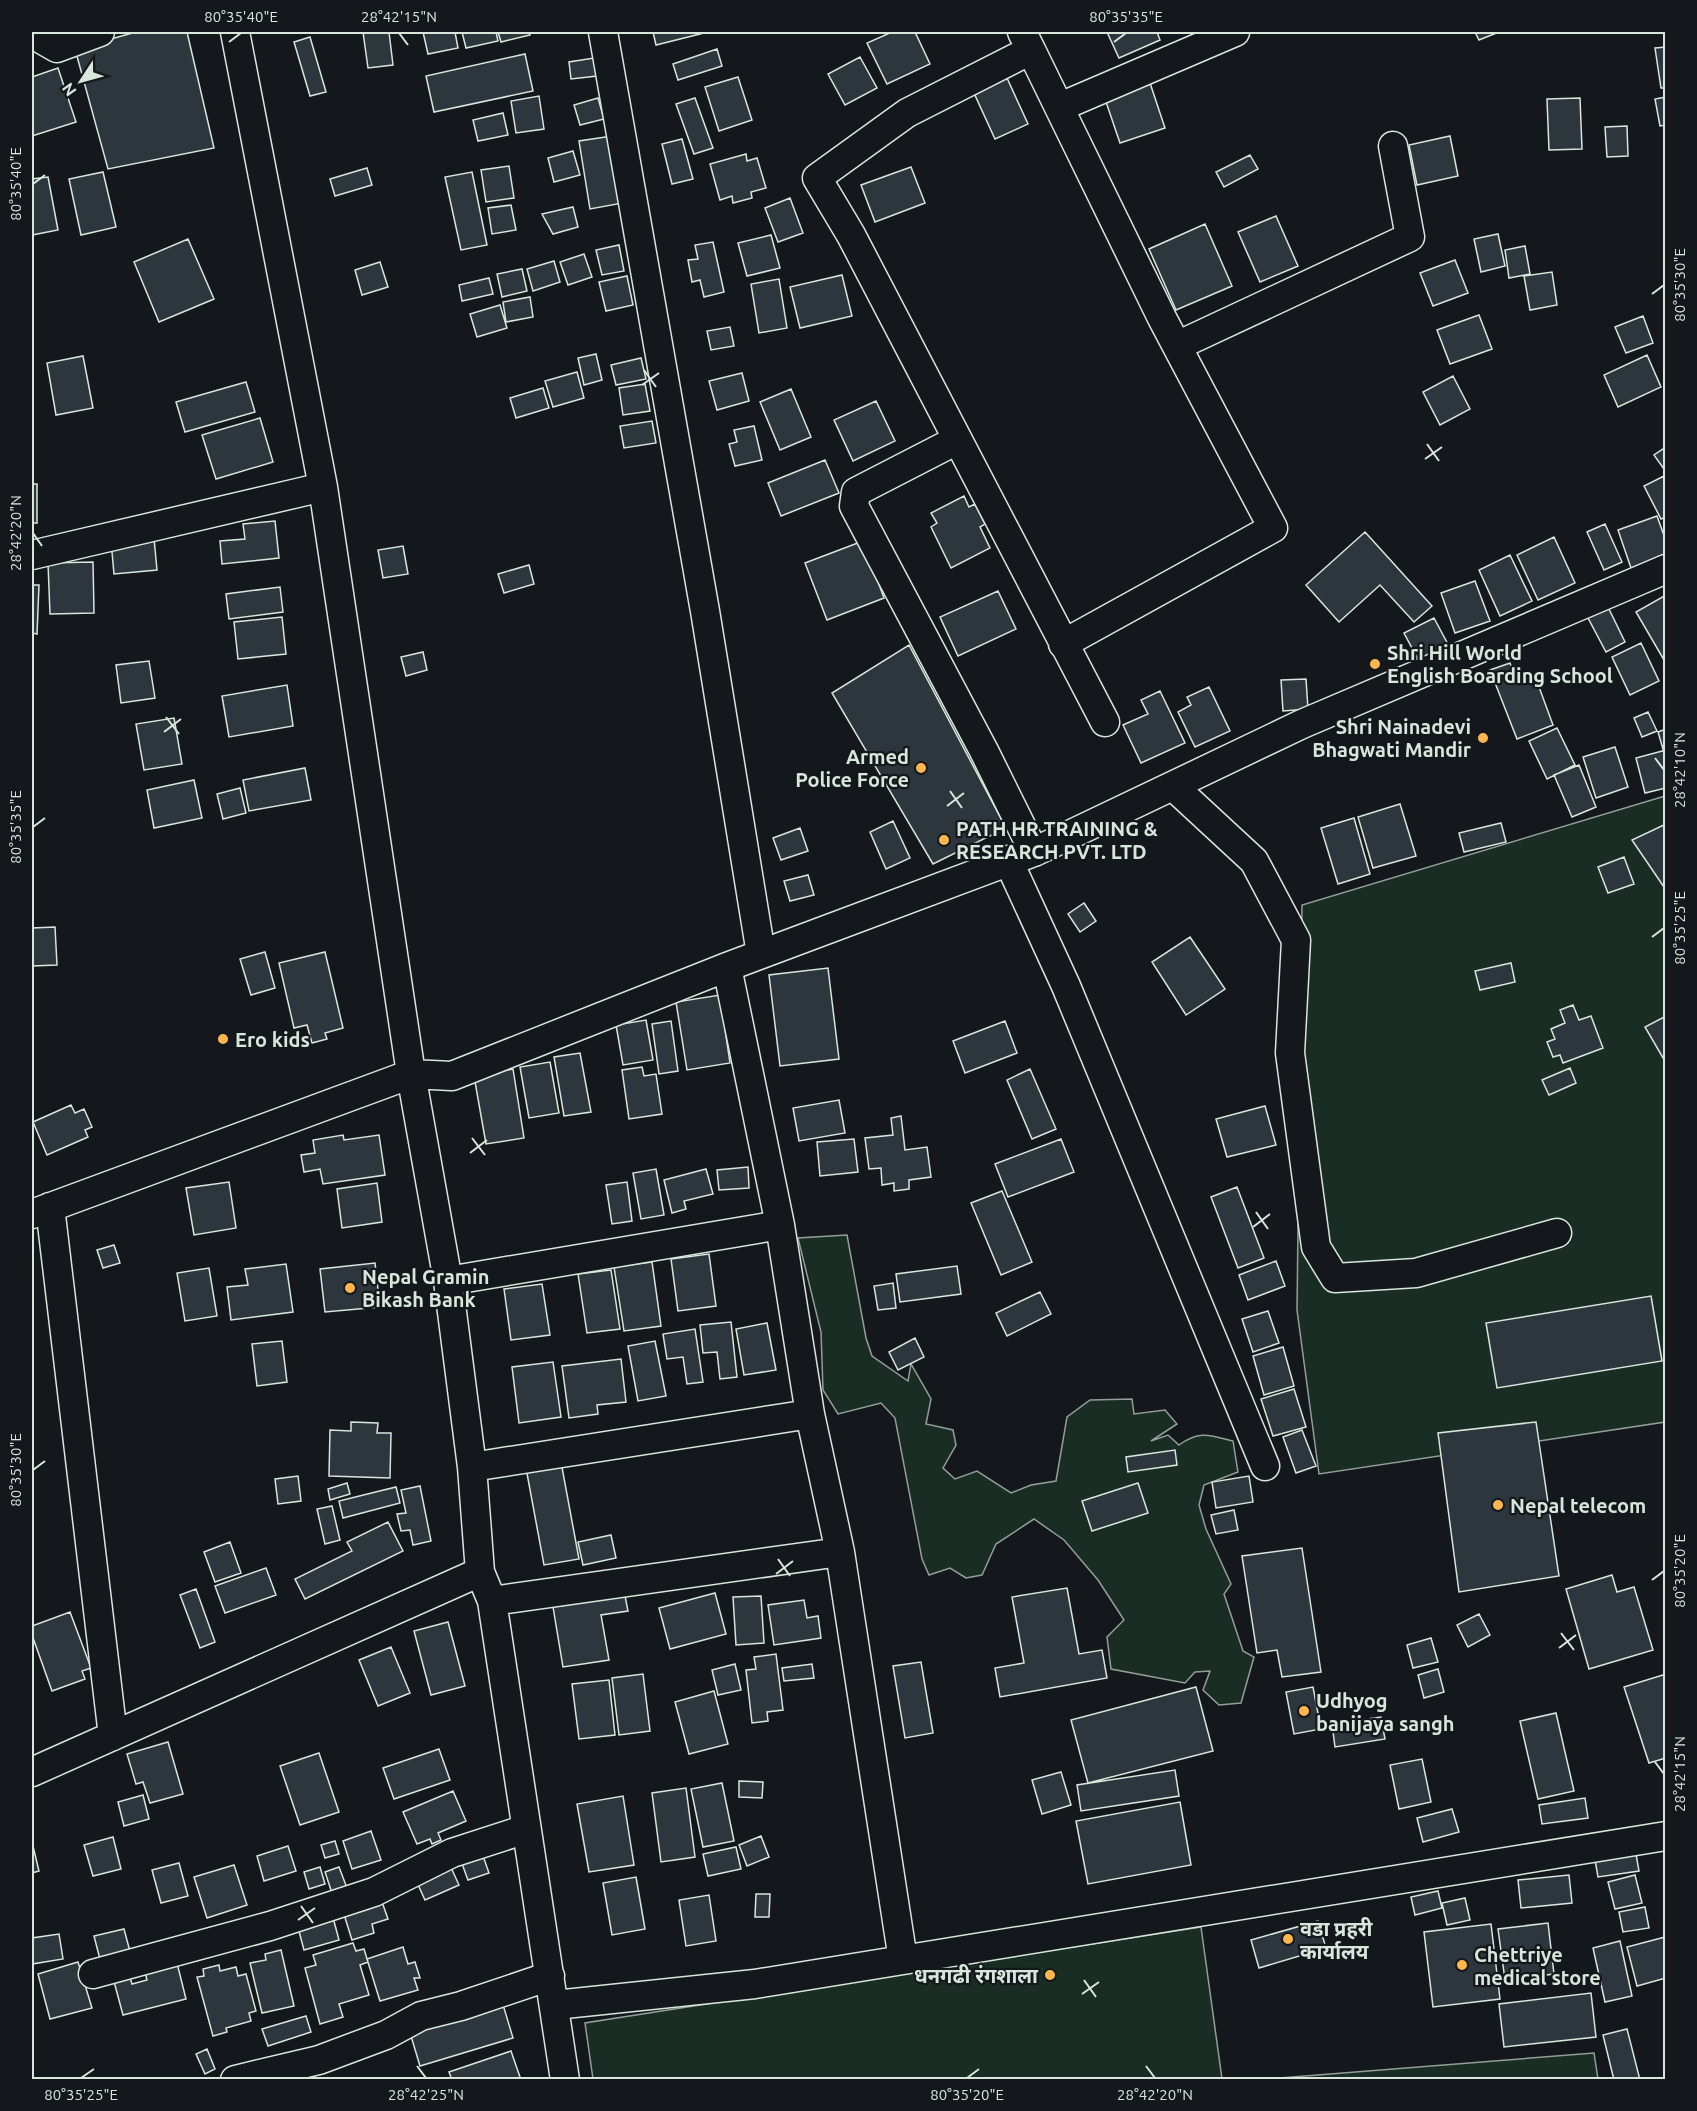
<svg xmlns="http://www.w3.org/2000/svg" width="1697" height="2111" font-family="Ubuntu,'Noto Sans Devanagari',sans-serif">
<rect width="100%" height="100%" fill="#14181c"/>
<path fill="#1a2d24" stroke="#939e99" stroke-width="1.5" d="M1665,796v626l-346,52 -22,-164 5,-405z
M847,1235l19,103 6,18 36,25 3,-17 20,35 -5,25 27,6 3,15 -13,23 12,11 22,-8 34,22 20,-8 25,-4 11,-64 23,-17 42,-1 2,15 31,-4 12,14 -26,17 17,-6 11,10c20,-15 31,-10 54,-4l5,31 -34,13 -5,20 7,24 25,55 -7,10 19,57 11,6 -13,46 -22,2 -16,-15 7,-19 -15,1 -10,11 -74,-14 -4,-32 17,-17 -26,-40 -34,-40 -30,-21 -38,25 -14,31 -16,3 -16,-10 -21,7 -7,-16 -27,-141 -14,-15 -43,11 -15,-24 -2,-58 -23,-94z
M1201,1927l21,152h-629l-8,-56z
M1594,2053l4,26h-331z"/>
<path fill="#2c363c" stroke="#d8e6dc" stroke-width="1.5" d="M136,32h51l27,116 -106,21 -33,-120z
M363,32h26l4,33 -25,3z
M423,32h32l3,16 -30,6z
M462,32h34l2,9 -32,7z
M498,32h31l1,3 -29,7z
M653,32h55l-52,13z
M892,32h23l15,32 -43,20 -20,-41z
M1107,32h50l3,8 -41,18z
M1475,32h24l-20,8z
M310,37l16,55 -16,4 -16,-54z
M1666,47v41h-5l-6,-40z
M717,49l5,17 -44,14 -5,-16z
M525,54l8,37 -99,21 -8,-36z
M860,57l17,31 -32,17 -17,-31z
M594,58l3,18 -26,3 -2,-17z
M58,68l18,54 -44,14v-59z
M738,77l14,43 -33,11 -14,-44z
M1148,77l17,51 -45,15 -17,-50z
M1007,78l21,46 -33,15 -21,-46z
M539,96l5,33 -28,4 -5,-32z
M1666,97v28l-6,1 -5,-27z
M598,98l6,21 -24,6 -6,-20z
M695,98l18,50 -19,6 -18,-50z
M1580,98l2,51 -33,1 -2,-51z
M503,113l5,22 -30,6 -5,-21z
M1627,126l1,30 -21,1 -2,-30z
M612,136l11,67 -33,6 -11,-68z
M1450,136l8,40 -41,9 -8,-40z
M682,139l11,40 -21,5 -10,-40z
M573,151l7,24 -26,7 -6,-24z
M746,154l1,7 10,-3 9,30 -15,4 1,6 -19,5 -1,-7 -12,4 -10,-36z
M1250,155l8,14 -34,18 -8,-15z
M509,166l5,32 -28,4 -5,-32z
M911,167l14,36 -50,19 -14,-37z
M367,168l5,17 -37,11 -5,-17z
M103,172l13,55 -35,8 -12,-56z
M472,172l15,73 -26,5 -16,-73z
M48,177l10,53 -26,5v-56z
M790,198l13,35 -25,9 -13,-34z
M511,205l5,25 -24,4 -4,-26z
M573,207l5,20 -25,7 -11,-20z
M1276,216l22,50 -38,16 -22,-50z
M1205,224l27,62 -56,24 -27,-61z
M1498,234l7,32 -24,6 -7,-33z
M771,235l9,33 -33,8 -9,-33z
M188,239l26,60 -55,23 -25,-60z
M713,242l11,50 -20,5 -4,-17 -8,2 -4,-22 10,-1 -3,-14z
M619,245l5,26 -22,4 -6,-25z
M1525,246l5,28 -21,4 -4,-28z
M584,254l8,23 -24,8 -8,-23z
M1455,260l13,33 -35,13 -13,-33z
M554,261l6,21 -27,9 -6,-22z
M380,262l8,25 -26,8 -7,-25z
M522,269l5,22 -25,6 -5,-23z
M1552,272l5,33 -27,5 -6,-34z
M842,275l10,41 -52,12 -10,-41z
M627,276l6,29 -27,6 -7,-29z
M489,278l4,16 -31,7 -3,-16z
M779,279l8,49 -28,5 -8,-49z
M530,297l3,20 -27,5 -3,-20z
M500,305l7,23 -30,9 -7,-23z
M1479,315l13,34 -42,15 -13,-34z
M1643,316l10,27 -27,10 -11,-26z
M730,327l4,19 -23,4 -4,-19z
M596,354l6,26 -18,5 -6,-27z
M1647,355l14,32 -43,20 -14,-32z
M83,356l10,52 -37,7 -9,-52z
M641,358l5,21 -30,6 -5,-20z
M577,372l7,26 -31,9 -8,-26z
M742,373l7,28 -32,9 -8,-29z
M1453,376l17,33 -30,16 -17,-33z
M246,382l9,30 -70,20 -9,-30z
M645,384l5,27 -27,4 -4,-27z
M543,388l6,20 -33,10 -6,-20z
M791,389l20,48 -31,13 -20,-48z
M876,401l19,40 -42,20 -19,-41z
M260,418l13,44 -57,17 -14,-44z
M652,421l4,22 -32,5 -4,-22z
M754,426l8,34 -27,6 -6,-22 8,-2 -3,-12z
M1666,447v25l-12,-17z
M825,460l14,33 -58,23 -13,-33z
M1664,476l2,41 -5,2 -17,-33z
M32,484h5v39h-5z
M964,496l5,11 6,-3 10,20 -5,3 10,21 -39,20 -20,-41 6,-4 -6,-10z
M1657,516l9,25v15l-35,12 -13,-38z
M275,521l4,37 -57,6 -2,-23 25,-2 -2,-15z
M1605,524l17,38 -18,8 -17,-38z
M1365,532l67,74 -18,16 -34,-37 -41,37 -33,-37z
M1554,537l21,46 -37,17 -21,-45z
M154,538l3,32 -43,4 -3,-33z
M863,541l21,57 -57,22 -22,-57z
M403,546l5,28 -25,4 -5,-28z
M1510,555l22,46 -32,15 -21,-46z
M93,562l1,51 -44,1 -2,-51z
M529,565l5,19 -30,9 -6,-19z
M1475,581l15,40 -35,12 -14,-40z
M32,585h7l-2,49 -5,-1z
M280,587l3,25 -54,7 -3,-25z
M998,591l18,38 -58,27 -18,-39z
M1666,595v64l-2,1 -28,-48z
M1607,605l18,37 -19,10 -19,-36z
M282,617l4,37 -48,5 -4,-37z
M1434,618l17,32 -30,15 -17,-32z
M1641,643l18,38 -29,14 -18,-38z
M909,645l97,183 -73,36 -101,-171z
M423,652l4,18 -21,6 -5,-19z
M149,661l6,37 -34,5 -5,-38z
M1510,663l7,20 18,-7 18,49 -36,14 -27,-69z
M1306,679l2,30 -25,2 -2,-31z
M287,685l6,41 -64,11 -7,-41z
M1209,687l21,44 -35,16 -17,-35 13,-7 -4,-8z
M1160,691l25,52 -44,20 -18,-38 25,-11 -7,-14z
M1648,712l9,19 -15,6 -8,-19z
M174,718l8,46 -38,6 -8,-46z
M1557,728l18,37 -28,14 -18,-38z
M1666,729v19l-3,1 -5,-17z
M1615,747l13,40 -32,11 -13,-41z
M1666,750v38l-21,5 -9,-35z
M1579,765l17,42 -24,10 -18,-42z
M305,768l6,32 -62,11 -6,-31z
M194,780l8,38 -48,10 -7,-38z
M240,788l6,25 -23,6 -6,-25z
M1400,804l16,52 -43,12 -15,-51z
M1354,818l16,56 -32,10 -17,-56z
M893,821l17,37 -24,11 -16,-37z
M1501,823l5,19 -42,10 -5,-19z
M1666,824v66l-34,-50z
M800,828l8,23 -27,9 -8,-22z
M1624,857l10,27 -26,9 -10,-26z
M808,875l6,20 -24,6 -6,-20z
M1084,903l12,18 -16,11 -12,-18z
M55,927l2,38 -25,1v-38z
M1190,937l35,52 -39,26 -34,-53z
M265,952l10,36 -24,7 -11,-36z
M325,952l18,76 -18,5 2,6 -15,4 -5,-18 -13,3 -15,-65z
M1511,963l4,19 -35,8 -5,-19z
M828,968l11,91 -59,7 -11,-91z
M720,995l10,68 -43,7 -11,-68z
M1573,1005l6,15 12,-4 12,32 -40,15 -3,-8 -7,2 -6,-15 8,-3 -4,-10 14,-6 -5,-13z
M1666,1016v47l-21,-36z
M646,1020l7,40 -30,5 -7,-40z
M671,1021l7,50 -19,3 -7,-50z
M1005,1021l12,32 -52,20 -12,-32z
M580,1053l11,59 -27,4 -10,-59z
M550,1062l9,51 -30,5 -9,-51z
M642,1067l2,9 12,-2 6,40 -33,5 -7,-49z
M1570,1068l6,15 -27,12 -7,-15z
M513,1069l11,69 -38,6 -12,-68z
M1030,1069l26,60 -24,10 -25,-59z
M839,1100l6,33 -46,8 -6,-33z
M71,1105l4,8 9,-4 8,18 -7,3 3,7 -41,18 -14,-33z
M1265,1106l11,39 -49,12 -11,-38z
M901,1116l4,34 22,-3 4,30 -22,3v9l-15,2v-8l-12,2 -1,-17 -12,1 -4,-31 28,-3 -2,-17z
M343,1135l1,5 35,-5 6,40 -62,9 -3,-15 -16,3 -3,-17 14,-2 -2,-13z
M854,1139l4,33 -38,4 -3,-34z
M1061,1139l13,33 -66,25 -13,-33z
M748,1167l1,21 -30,2 -2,-20z
M656,1169l8,46 -23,4 -8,-46z
M706,1169l7,25 -29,7 2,8 -14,4 -8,-33z
M229,1182l7,46 -42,7 -8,-47z
M627,1182l5,39 -20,3 -6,-39z
M377,1183l5,39 -40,6 -5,-39z
M1237,1187l27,71 -26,10 -27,-71z
M1002,1191l30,71 -31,13 -30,-72z
M114,1245l6,18 -17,5 -6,-18z
M709,1254l7,52 -38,5 -7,-52z
M1276,1261l9,25 -37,14 -9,-25z
M652,1262l9,64 -37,5 -10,-64z
M375,1263l5,44 -55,5 -5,-43z
M286,1264l7,48 -62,8 -4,-33 21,-2 -3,-16z
M957,1266l4,28 -61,8 -4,-28z
M209,1268l8,48 -32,5 -8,-48z
M611,1270l9,59 -33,4 -9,-59z
M893,1283l3,25 -18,2 -4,-24z
M542,1284l8,51 -39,5 -7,-51z
M1040,1292l11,22 -44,22 -11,-23z
M1651,1296l11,65 -165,27 -11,-65z
M1268,1311l11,32 -26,9 -11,-33z
M731,1322l6,55 -17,2 -3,-27 -14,1 -3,-28z
M767,1323l9,47 -32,5 -8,-46z
M695,1329l8,53 -16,2 -4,-27 -16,2 -4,-25z
M915,1338l9,19 -26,13 -9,-18z
M282,1341l5,41 -30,4 -5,-42z
M655,1341l11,55 -28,5 -10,-55z
M1283,1347l11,39 -30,9 -11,-39z
M621,1359l5,43 -29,3 1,9 -29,4 -7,-52z
M553,1362l8,55 -42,6 -7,-56z
M1294,1389l12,38 -33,9 -12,-37z
M351,1422l27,1 -1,10h14l-1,45 -61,-2 1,-46 21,1z
M1536,1422l23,154 -100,16 -21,-159z
M1302,1430l14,36 -20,7 -13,-36z
M1175,1450l2,15 -49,7 -2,-15z
M561,1462l18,97 -35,6 -18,-97z
M298,1476l3,25 -23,3 -3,-25z
M1249,1476l4,26 -37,6 -4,-26z
M347,1483l3,11 -20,6 -2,-11z
M1138,1483l10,30 -56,18 -10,-30z
M420,1486l11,55 -18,4 -3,-15 -9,1 -4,-17 9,-1 -5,-23z
M396,1487l4,16 -57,15 -4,-17z
M332,1506l8,34 -15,4 -8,-35z
M1234,1510l4,20 -22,4 -5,-19z
M388,1522l15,29 -98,48 -10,-20 57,-28 -5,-9z
M611,1535l5,23 -33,7 -5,-23z
M230,1542l11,31 -26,9 -11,-30z
M1302,1548l19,124 -39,5 -5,-27 -20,3 -15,-97z
M266,1568l10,27 -51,18 -10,-27z
M1612,1575l5,17 17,-5 19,63 -64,19 -23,-80z
M1067,1588l12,66 23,-4 5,28 -107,19 -5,-29 29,-5 -12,-66z
M196,1589l19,53 -15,6 -20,-53z
M715,1593l11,41 -56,15 -11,-41z
M625,1596l3,15 -27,4 8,45 -46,7 -10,-60z
M761,1596l3,47 -28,2 -3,-48z
M804,1600l3,18 11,-2 3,22 -47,7 -6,-40z
M70,1612l21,56 -9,3 3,8 -33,12 -20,-56v-9z
M1479,1614l11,21 -22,12 -11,-22z
M448,1622l17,64 -34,9 -17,-64z
M1431,1638l7,24 -25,6 -6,-23z
M391,1647l19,46 -32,13 -19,-46z
M776,1654l7,56 -16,2 1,9 -16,2 -6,-53 10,-1 -2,-12z
M921,1662l12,71 -28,5 -12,-72z
M735,1664l6,26 -23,5 -6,-25z
M812,1664l2,14 -30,3 -2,-13z
M1438,1669l6,23 -20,6 -6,-23z
M643,1674l7,57 -31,4 -7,-57z
M1666,1674v84l-17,5 -25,-76z
M609,1680l6,55 -36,4 -7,-55z
M1196,1687l17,64 -125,32 -17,-63z
M1313,1687l8,42 -27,5 -8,-42z
M714,1691l14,53 -39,10 -14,-52z
M1556,1713l18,78 -36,8 -18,-78z
M1381,1717l4,22 -50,8 -3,-23z
M168,1742l15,52 -33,9 -7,-21 -7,2 -9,-30z
M439,1749l11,31 -56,19 -11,-31z
M319,1753l20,59 -39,13 -20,-59z
M1422,1759l9,43 -32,7 -9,-44z
M1175,1770l4,26 -98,15 -4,-26z
M1061,1772l10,33 -29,9 -10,-34z
M739,1781l24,1 -1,16 -23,-1z
M722,1783l12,58 -31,6 -12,-58z
M686,1788l9,69 -34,5 -9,-69z
M453,1791l13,30 -28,12 3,7 -9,4 -2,-5 -13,5 -14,-32z
M143,1795l6,24 -25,7 -6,-24z
M623,1796l11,69 -45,7 -12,-68z
M1585,1798l3,20 -46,6 -3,-19z
M1180,1802l11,63 -103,19 -12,-63z
M1452,1809l7,23 -36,10 -6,-24z
M371,1831l10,29 -29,9 -9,-28z
M761,1836l8,21 -22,9 -8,-21z
M113,1837l8,32 -28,7 -9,-31z
M335,1841l4,13 -14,4 -4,-13z
M32,1842l7,29 -7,2z
M288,1846l8,25 -32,10 -7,-25z
M736,1847l5,22 -33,7 -5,-22z
M482,1853l7,20 -21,7 -7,-19z
M1636,1854l3,17 -41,6 -3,-17z
M179,1863l9,33 -27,7 -9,-33z
M449,1863l10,22 -34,15 -10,-22z
M234,1865l13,40 -40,13 -13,-41z
M320,1867l5,17 -16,5 -5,-17z
M339,1867l8,21 -15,5 -7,-21z
M1569,1875l3,28 -51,5 -3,-28z
M1635,1875l7,28 -27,6 -7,-27z
M636,1877l9,52 -33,6 -9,-52z
M1438,1891l4,17 -27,7 -4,-18z
M756,1894h14l-1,23h-14z
M709,1895l7,46 -30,5 -7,-46z
M380,1896l8,23 -16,5 2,9 -22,7 -10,-32z
M1465,1898l5,22 -23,5 -5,-22z
M1645,1907l4,21 -26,4 -4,-20z
M331,1910l8,30 -35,10 -8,-30z
M1318,1921l8,27 -67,20 -8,-28z
M1548,1923l6,51 -49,6 -7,-51z
M1491,1924l9,75 -67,8 -9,-75z
M124,1929l8,30 -30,8 -8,-31z
M59,1934l4,25 -31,5v-26z
M1665,1937l1,41 -29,8 -10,-39z
M1620,1941l12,55 -27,6 -12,-54z
M353,1943l3,8 8,-2 4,13 -8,3 9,30 -30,9 4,13 -23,7 -15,-56 11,-3 -3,-10z
M403,1947l5,17 7,-2 5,16h-6l4,12 -38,11 -13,-42z
M281,1950l13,56 -32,7 -12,-50 16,-3 -1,-6z
M176,1959l10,40 -63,16 -11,-41 16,-4 4,14 15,-4 -3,-12z
M78,1962l14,46 -42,11 -12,-45z
M219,1965l1,6 16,-4 2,9 8,-2 10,37 -7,2 2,8 -25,7 1,4 -14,4 -16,-59 7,-1 -1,-7z
M1591,1993l5,44 -92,10 -5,-43z
M501,1998l12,40 -93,28 -12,-40z
M306,2016l5,16 -43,14 -6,-17z
M1627,2029l13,51h-26l-11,-45z
M207,2049l8,20 -10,5 -9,-20z
M511,2051l10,29h-69l-3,-8z"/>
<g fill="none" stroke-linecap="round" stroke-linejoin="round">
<g stroke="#d8e6dc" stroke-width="31">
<path id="minor" d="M41,32l2,8 14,8 43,-16
M235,32l88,455 88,587 37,207 24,186 8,105 12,29 73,479
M603,32l102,579 56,343
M1022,32l9,18 -124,63 -90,65 34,57 254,487
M1031,50l131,268 111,210 -210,116
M1060,107l175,-75
M1177,346l233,-109 -17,-91
M957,440l-101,52 -2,14 130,245 50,101
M32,555l291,-68
M1174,787l80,74 42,79 -6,113 26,194 19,31 81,-5 141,-40
M1008,860l58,126 199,480
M727,967l53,258 30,189 30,138 63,408
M50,1207l63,529
M32,1214l379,-140 41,2 275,-109 307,-115 268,-128 364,-155
M448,1281l332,-56
M472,1467l338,-53
M492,1601l348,-49
M32,1772l448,-200
M93,1974l177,-48 104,-34 78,-39 74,-24
M555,2005l200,-21 911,-148
M235,2080l84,-20 67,-25 35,-19 40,-10 89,-30"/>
</g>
<use href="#minor" stroke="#14181c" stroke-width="28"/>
</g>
<path fill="none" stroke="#d8e6dc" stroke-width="2" d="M399,33l9,12M229,42l12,-9M1114,42l12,-9M33,184l12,-9M1652,294l12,-9M644,370l12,17M642,385l17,-12M1427,444l12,17M1425,459l17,-12M33,533l9,13M166,717l13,17M164,732l17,-13M1655,758l9,12M950,791l12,17M947,806l17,-13M33,827l12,-9M1652,937l12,-9M472,1138l13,17M470,1153l17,-13M1256,1212l12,17M1253,1227l17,-13M33,1470l12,-9M778,1559l12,17M776,1574l17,-13M1652,1580l12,-9M1561,1633l13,17M1559,1648l17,-13M1655,1762l9,12M301,1906l12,17M298,1920l17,-12M1084,1980l12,17M1082,1994l17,-12M417,2066l9,12M1146,2066l9,12M81,2078l13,-9M967,2078l12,-9"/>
<g fill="#ffb74d" stroke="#14181c" stroke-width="2">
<circle cx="1375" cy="664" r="6"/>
<circle cx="1483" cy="738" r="6"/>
<circle cx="921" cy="768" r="6"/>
<circle cx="944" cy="840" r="6"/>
<circle cx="223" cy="1039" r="6"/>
<circle cx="350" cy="1288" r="6"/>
<circle cx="1498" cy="1505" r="6"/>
<circle cx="1304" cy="1711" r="6"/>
<circle cx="1288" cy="1939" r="6"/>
<circle cx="1462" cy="1965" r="6"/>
<circle cx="1050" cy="1975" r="6"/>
</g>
<g text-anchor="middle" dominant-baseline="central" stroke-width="4.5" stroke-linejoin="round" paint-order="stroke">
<g font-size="20" font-weight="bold" fill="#d8e6dc" stroke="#14181c" text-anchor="start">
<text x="1387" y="652">Shri Hill World<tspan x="1387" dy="23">English Boarding School</tspan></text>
<text x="1471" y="726" text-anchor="end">Shri Nainadevi<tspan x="1471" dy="23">Bhagwati Mandir</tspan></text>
<text x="909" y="756" text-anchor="end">Armed<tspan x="909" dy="23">Police Force</tspan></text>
<text x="956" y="828">PATH HR TRAINING &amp;<tspan x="956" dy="23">RESEARCH PVT. LTD</tspan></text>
<text x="235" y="1039">Ero kids</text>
<text x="362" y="1276">Nepal Gramin<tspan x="362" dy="23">Bikash Bank</tspan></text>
<text x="1510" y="1505">Nepal telecom</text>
<text x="1316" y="1700">Udhyog<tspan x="1316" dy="23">banijaya sangh</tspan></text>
<text x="1300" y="1928">वडा प्रहरी<tspan x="1300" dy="23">कार्यालय</tspan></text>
<text x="1474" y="1954">Chettriye<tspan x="1474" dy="23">medical store</tspan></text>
<text x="1038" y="1975" text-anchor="end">धनगढी रंगशाला</text>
</g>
</g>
<rect width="1697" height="2111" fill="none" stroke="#14181c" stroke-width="66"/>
<g transform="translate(81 81) rotate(234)" stroke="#14181c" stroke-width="4.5" paint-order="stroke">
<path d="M0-4.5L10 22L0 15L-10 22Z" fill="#d8e6dc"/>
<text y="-9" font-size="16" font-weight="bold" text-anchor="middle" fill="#d8e6dc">N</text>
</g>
<rect x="33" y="33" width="1631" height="2045" fill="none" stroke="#d8e6dc" stroke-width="2"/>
<g font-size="15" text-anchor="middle" fill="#d8e6dc">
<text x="241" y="22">80°35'40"E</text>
<text x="399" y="22">28°42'15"N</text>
<text x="1126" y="22">80°35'35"E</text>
<text transform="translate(16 184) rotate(-90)" y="5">80°35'40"E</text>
<text transform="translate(1680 285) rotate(-90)" y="5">80°35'30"E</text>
<text transform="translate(16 533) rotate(-90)" y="5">28°42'20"N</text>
<text transform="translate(1680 770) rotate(-90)" y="5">28°42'10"N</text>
<text transform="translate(16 827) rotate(-90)" y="5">80°35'35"E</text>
<text transform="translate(1680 928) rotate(-90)" y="5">80°35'25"E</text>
<text transform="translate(16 1470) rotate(-90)" y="5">80°35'30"E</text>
<text transform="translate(1680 1571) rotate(-90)" y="5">80°35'20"E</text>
<text transform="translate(1680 1774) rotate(-90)" y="5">28°42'15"N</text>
<text x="81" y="2100">80°35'25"E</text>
<text x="426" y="2100">28°42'25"N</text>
<text x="967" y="2100">80°35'20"E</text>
<text x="1155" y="2100">28°42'20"N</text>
</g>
</svg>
